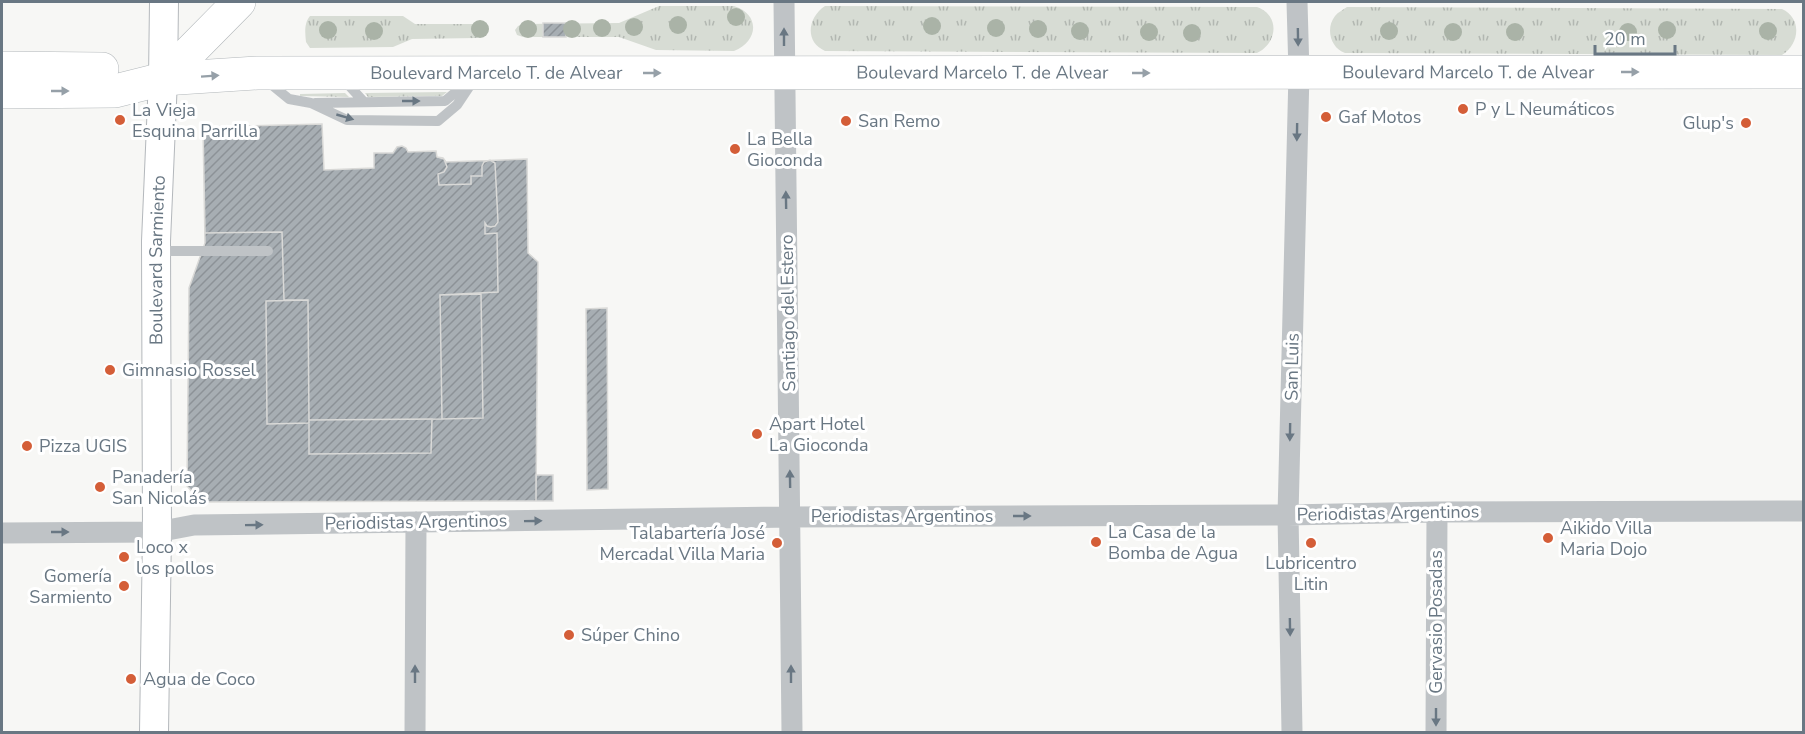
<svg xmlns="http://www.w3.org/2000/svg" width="1805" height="734" font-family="'Nunito Sans',sans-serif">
<defs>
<pattern id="grass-tufts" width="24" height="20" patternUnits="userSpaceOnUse" patternTransform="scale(1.5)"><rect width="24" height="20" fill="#d7dcd4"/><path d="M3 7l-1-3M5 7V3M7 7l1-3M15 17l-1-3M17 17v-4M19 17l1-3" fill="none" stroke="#b2b7b1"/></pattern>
<pattern id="building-hatch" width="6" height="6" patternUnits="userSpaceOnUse" patternTransform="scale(1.5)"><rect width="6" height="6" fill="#a7aeb3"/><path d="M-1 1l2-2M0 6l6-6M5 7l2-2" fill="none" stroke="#8c9297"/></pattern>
</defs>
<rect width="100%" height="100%" fill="#f7f7f5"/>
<path fill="url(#grass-tufts)" d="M659,6h75c26,8 25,35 0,45l-78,-1 -37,-13h-96l-6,-2 -2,-5 3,-4 5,-2 96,-1z
M825,6l432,1c23,8 21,36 0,46l-432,-2c-21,-9 -17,-34 0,-45z
M1347,7l435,2c20,9 18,35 0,46l-437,-2c-14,-5 -20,-24 -10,-37 3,-4 8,-6 12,-9z
M310,16h93l12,8h61l5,1 2,8 -6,5 -65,1 -19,8 -83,1 -4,-6c-1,-9 -2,-19 4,-26z
M447,92l-5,4 -74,1 -3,-4z
M345,93l4,4 -49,-1v-2z"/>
<path fill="url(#building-hatch)" stroke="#d9d9d7" stroke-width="1.5" d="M543,23h23v14h-23z
M322,124l2,46 50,-2v-15h19l4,-6 5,-1 4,2 2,4 28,-1 1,6 7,2 3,8 -3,5 -6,2 1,11 32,-1v-8h11v-10l2,-4 6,-2 5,3 3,59 -3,4 -4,1 -4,-1 -2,-3v11l12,-1 1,59 -58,3 2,124 -133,1 -1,-120h-24l-2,-68 -77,1 -2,-106z
M322,124l2,46 50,-2v-15h19l4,-6 5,-1 4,2 2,4 28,-1 1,6 6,1 3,4 81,-3 1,94 10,9 -2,239 -334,1 -15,-16 2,-198 16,-45 -2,-116z
M481,294l2,124 -41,1 -2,-124z
M308,300l1,123 -42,1 -1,-123z
M607,308l1,181 -21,1 -1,-181z
M432,419l-1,34 -122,1v-34z
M536,475h17v26h-17z"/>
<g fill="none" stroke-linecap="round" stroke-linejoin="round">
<g stroke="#b4b8bc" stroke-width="30">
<g id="secondary">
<path id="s1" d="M154,732l3,-200 -1,-291 7,-162 1,-77"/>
</g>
</g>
<g stroke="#b2b7ba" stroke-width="34">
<g id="primary">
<path d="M2,68l100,1"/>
<path d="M163,79l76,-77"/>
<path id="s2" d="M2,92l113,-1 48,-12 94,-6 1547,-1"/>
</g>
</g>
<path stroke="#bfc3c6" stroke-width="10" d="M343,79l21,23
M267,81l22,18 22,4 36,17 91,1 19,-16 18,-27
M315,103l130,-2 24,-20
M170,251h98"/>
<path stroke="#bfc3c6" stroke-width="21" d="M784,2l8,730
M2,533l155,-1 37,-7 596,-8 498,-2 149,-3 367,-1
M415,732l1,-210
M1292,732l-4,-217 11,-442 -2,-71
M1436,732l1,-220"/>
<use href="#secondary" stroke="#fff" stroke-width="28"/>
<use href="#primary" stroke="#fff" stroke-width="33"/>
</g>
<g fill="#aab3a7">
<circle cx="736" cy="17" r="9"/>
<circle cx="678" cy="25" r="9"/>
<circle cx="932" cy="26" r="9"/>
<circle cx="634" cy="27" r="9"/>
<circle cx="602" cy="28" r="9"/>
<circle cx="996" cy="28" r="9"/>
<circle cx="480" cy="29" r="9"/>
<circle cx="528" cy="29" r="9"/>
<circle cx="572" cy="29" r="9"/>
<circle cx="1038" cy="29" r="9"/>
<circle cx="328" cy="30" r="9"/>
<circle cx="1667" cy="30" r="9"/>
<circle cx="374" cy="31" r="9"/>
<circle cx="1080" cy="31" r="9"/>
<circle cx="1389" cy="31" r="9"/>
<circle cx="1768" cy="31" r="9"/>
<circle cx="1149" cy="32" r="9"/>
<circle cx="1453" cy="32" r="9"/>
<circle cx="1515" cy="32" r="9"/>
<circle cx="1628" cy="32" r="9"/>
<circle cx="1192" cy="33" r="9"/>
</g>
<defs><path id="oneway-solid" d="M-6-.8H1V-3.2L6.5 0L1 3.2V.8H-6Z" transform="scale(1.5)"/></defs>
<g fill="#697783">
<use href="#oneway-solid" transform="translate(784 37) rotate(-90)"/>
<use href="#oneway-solid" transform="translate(1298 37) rotate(89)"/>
<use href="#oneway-solid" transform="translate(411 101)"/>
<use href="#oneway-solid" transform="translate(345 117) rotate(16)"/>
<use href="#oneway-solid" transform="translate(1297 132) rotate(91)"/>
<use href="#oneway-solid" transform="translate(786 200) rotate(-91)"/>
<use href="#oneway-solid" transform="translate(1290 432) rotate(91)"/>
<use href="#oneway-solid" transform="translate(790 479) rotate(-91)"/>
<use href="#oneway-solid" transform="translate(1022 516)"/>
<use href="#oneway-solid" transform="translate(533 521) rotate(-1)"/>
<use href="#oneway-solid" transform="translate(254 525) rotate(-1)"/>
<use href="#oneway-solid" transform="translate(60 532)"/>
<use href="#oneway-solid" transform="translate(1290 627) rotate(89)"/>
<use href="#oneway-solid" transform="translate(415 674) rotate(-90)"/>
<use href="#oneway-solid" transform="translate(791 674) rotate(-90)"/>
<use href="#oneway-solid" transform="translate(1436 717) rotate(90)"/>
</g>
<g fill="#96a0a8">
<use href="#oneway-solid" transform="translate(1630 72)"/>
<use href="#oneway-solid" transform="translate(652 73)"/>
<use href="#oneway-solid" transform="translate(1141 73)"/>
<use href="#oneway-solid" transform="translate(210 76) rotate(-4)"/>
<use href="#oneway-solid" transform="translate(60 91)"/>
</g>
<g fill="#d45e38" stroke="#fff" stroke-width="2">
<circle cx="1463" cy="109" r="6"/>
<circle cx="1326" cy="117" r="6"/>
<circle cx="120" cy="120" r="6"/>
<circle cx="846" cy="121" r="6"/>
<circle cx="1746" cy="123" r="6"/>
<circle cx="735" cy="149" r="6"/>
<circle cx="110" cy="370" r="6"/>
<circle cx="757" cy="434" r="6"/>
<circle cx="27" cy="446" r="6"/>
<circle cx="100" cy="487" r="6"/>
<circle cx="1548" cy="538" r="6"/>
<circle cx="1096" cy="542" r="6"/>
<circle cx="777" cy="543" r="6"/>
<circle cx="1311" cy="543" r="6"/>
<circle cx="124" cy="557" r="6"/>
<circle cx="124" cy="586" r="6"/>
<circle cx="569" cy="635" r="6"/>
<circle cx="131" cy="679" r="6"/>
</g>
<g text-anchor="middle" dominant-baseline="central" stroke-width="6" stroke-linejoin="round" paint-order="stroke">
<g font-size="18" fill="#697783" stroke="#fff">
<text stroke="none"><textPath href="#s2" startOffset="496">Boulevard Marcelo T. de Alvear</textPath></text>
<text stroke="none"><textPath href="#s2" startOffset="982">Boulevard Marcelo T. de Alvear</textPath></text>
<text stroke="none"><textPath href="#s2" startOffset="1468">Boulevard Marcelo T. de Alvear</textPath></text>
<text stroke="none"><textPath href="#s1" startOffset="472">Boulevard Sarmiento</textPath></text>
<text transform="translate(788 313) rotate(-91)">Santiago del Estero</text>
<text transform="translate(1292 367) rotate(-89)">San Luis</text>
<text transform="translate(1388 513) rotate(-1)">Periodistas Argentinos</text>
<text x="902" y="516">Periodistas Argentinos</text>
<text transform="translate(416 522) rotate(-1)">Periodistas Argentinos</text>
<text transform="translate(1436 622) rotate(-90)">Gervasio Posadas</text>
</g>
<g font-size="18" fill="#697783" stroke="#fff" text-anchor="start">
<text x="1475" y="109">P y L Neumáticos</text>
<text x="132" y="110">La Vieja<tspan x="132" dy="21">Esquina Parrilla</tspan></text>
<text x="1338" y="117">Gaf Motos</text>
<text x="858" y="121">San Remo</text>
<text x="1734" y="123" text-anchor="end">Glup's</text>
<text x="747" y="139">La Bella<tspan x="747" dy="21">Gioconda</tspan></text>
<text x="122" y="370">Gimnasio Rossel</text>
<text x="769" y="424">Apart Hotel<tspan x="769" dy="21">La Gioconda</tspan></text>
<text x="39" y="446">Pizza UGIS</text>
<text x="112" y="477">Panadería<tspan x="112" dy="21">San Nicolás</tspan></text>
<text x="1560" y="528">Aikido Villa<tspan x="1560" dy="21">Maria Dojo</tspan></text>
<text x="1108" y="532">La Casa de la<tspan x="1108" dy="21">Bomba de Agua</tspan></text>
<text x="765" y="533" text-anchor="end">Talabartería José<tspan x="765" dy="21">Mercadal Villa Maria</tspan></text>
<text x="136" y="547">Loco x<tspan x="136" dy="21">los pollos</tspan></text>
<text x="1311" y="563" text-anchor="middle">Lubricentro<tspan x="1311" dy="21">Litin</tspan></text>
<text x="112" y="576" text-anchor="end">Gomería<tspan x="112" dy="21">Sarmiento</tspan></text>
<text x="581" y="635">Súper Chino</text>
<text x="143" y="679">Agua de Coco</text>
</g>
</g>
<rect width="1805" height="734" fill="none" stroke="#697783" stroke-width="6"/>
<path d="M1595 45v9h80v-9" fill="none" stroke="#697783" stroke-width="3"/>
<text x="1604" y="45" font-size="18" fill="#697783" stroke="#ffffff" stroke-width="4.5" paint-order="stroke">20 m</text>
</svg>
